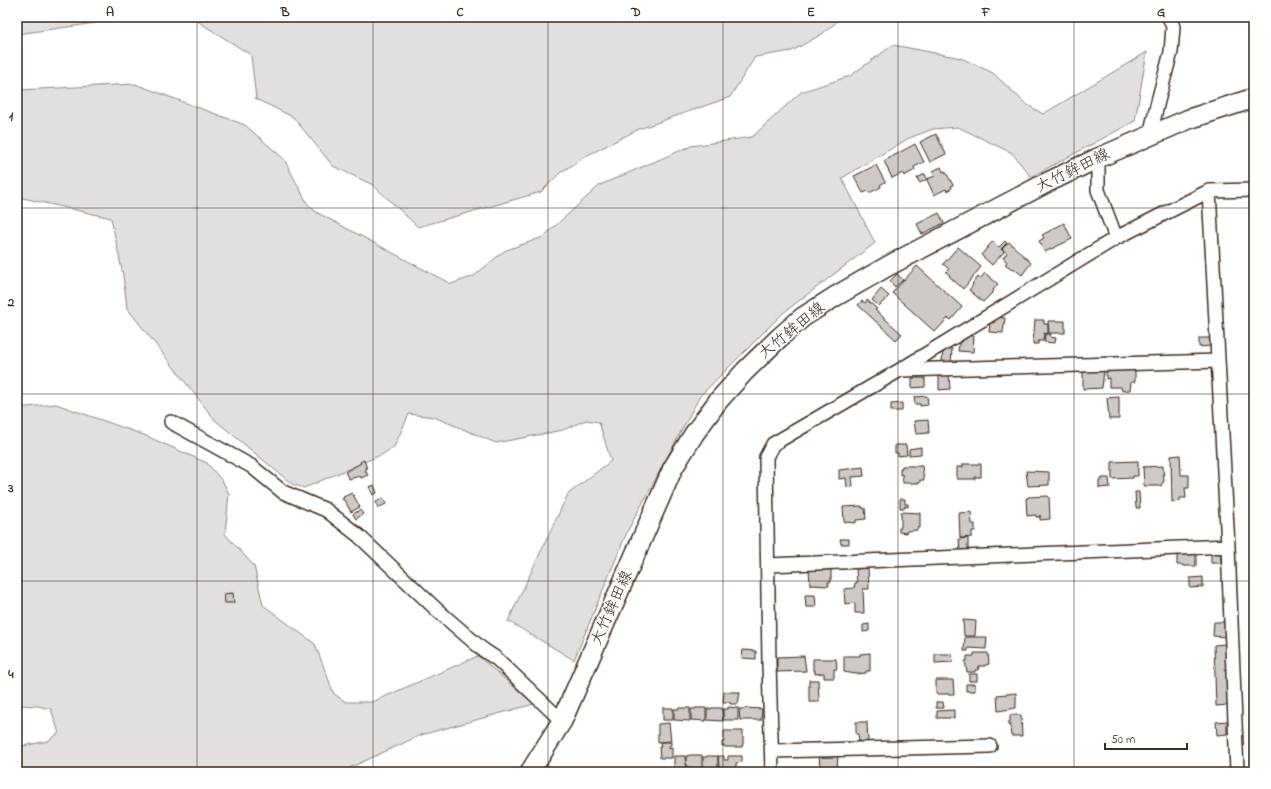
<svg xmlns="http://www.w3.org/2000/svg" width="1271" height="789" font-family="'Indie Flower','Klee One',sans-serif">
<rect width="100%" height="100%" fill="#fff"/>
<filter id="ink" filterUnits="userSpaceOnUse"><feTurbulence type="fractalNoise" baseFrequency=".025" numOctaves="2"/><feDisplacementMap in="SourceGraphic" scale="8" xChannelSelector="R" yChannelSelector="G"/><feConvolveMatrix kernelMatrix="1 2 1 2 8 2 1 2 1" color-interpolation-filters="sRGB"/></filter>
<g filter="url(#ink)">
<path fill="#e2e0de" stroke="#8e857e" d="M17,17h122l-122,17z
M188,17h655l-21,17 -30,17 -37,6 -25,40 -91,32 -51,26 -27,17 -20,20 -123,35 -45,-42 -40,-19 -40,-49 -37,-18 -5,-44 -57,-36z
M893,45l68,13 32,15 33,31 17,10 104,-62 -12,69 -104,56 -19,-24 -54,-26 -25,2 -24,9 -67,40 33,65 -92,70 -83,83 -73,136 -53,128 -66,-39 60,-127 43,-33 -12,-39 -13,-2 -23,10 -67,13 -62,-26 -25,-3 -15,33 -11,7 -79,34 -12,-4 -77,-64 -88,-112 -4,-33 -12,-57 -88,-20 -6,-3v-103l3,-2 115,-6 110,41 39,34 23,44 9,9 135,72 23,-8 30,-25 39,-14 57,-52 91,-39 61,-9 49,-45 49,-16z
M56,404l88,31 63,28 16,19 6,12 -4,40 29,32 9,39 52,39 19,50 12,8h26l106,-46 56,48 -113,31 -74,34 -3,3h-327v-25l31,-6 11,-8 -8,-24 -13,-3 -21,-1v-297z"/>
<path fill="#cfcac7" stroke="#3b2a1e" d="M936,134l10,20 -16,8 -10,-20z
M915,144l9,18 -10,5 1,3 -11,6 -1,-3 -11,5 -8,-17z
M876,165l9,17 -5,3 1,2 -12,6 -1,-2 -5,2 -9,-17z
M941,167l2,5 2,-1 8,14 -2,1 1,2 -5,3 -1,-2 -12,6 -7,-15v-1l8,-3 -2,-5z
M925,174l2,5 -7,4 -3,-5z
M939,213l5,10 -22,11 -5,-10z
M1064,223l8,16 -27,13 -6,-11 5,-3 -2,-3z
M993,241l6,6 6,-6 2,2 -6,6 3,3 -12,13 -11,-10z
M1009,242l22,21 -9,12 -9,-7 -1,1 -7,-5 2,-2 -4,-4 4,-5 -5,-4z
M958,247l23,20 -18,22 -14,-13 1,-1 -4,-3 3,-3 -6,-5z
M917,266l45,41 -11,13 -3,-2 -13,14 -43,-39z
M985,273l13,11 -5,6 1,1 -11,11 -14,-12 4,-5 -1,-1 6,-7 2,2z
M897,274l6,6 -8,7 -5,-6z
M881,289l8,7 -10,10 -7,-6z
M867,300l10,9 -2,1 27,24 -6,6 -38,-35 4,-4 3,2z
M995,317l10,1 -2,15 -14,-1 1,-10 4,1z
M1035,320h9v4h4v10l-4,-1 -1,8h-5v3h-5z
M1048,321h17v12h-16z
M1045,334h6l-1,3 6,1 -1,5 -11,-1z
M965,335l9,1 -1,16 -15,-1 2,-13h5z
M1199,338h12v8l-12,1z
M943,348l9,1 -1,14 -9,-1z
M1106,367h25v3h4v12h-4l-1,8 -8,1 -1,-4h-12v-9l-3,1z
M1104,370l-2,18 -19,1v-18z
M949,375l1,14 -11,1v-14z
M912,378h13v9l-13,1z
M927,396l1,9 -8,1v-2h-5l-1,-7z
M1119,397v22h-10l-2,-21z
M902,403v8h-11v-7z
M928,420l1,13 -13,1 -2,-13z
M895,445h11l1,10 -9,1v-3h-3z
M921,447v7l-12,1v-6z
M1180,455l1,20h8v13h-4l1,10h-6v3l-8,1 -1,-46z
M364,460l3,9 -2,1 3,5 -7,3 -1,-2 -11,3 -4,-7 16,-9 -1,-1z
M1138,461v15h-5v2l-21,1v-17z
M963,464h18v13h-6v2h-18v-12h6z
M902,466h20l2,14h-4v3h-17l-1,-9 -2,1v-7h2z
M1163,466l1,16 -2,1 -1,3h-17l-1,-19z
M863,467l1,9 -12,1 1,9 -6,1 -1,-9 -7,1v-9z
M1026,471l23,1v13l-21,1z
M1102,478h7l1,9 -11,1v-8h3z
M374,485l3,8 -4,2 -4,-8z
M1135,492h4l1,16h-4z
M352,493l8,14 -9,5 -6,-11h-1l-2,-2 2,-1 -1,-1z
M1048,496l1,1 1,22 -10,1v-5v2h-4v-2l-9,1 -1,-18h2v-1z
M383,498l3,6 -8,4 -2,-6z
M900,499h5v5h3v3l-3,-1v2h-5z
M862,506v2h3l1,11 -10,1v3l-12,-1 -1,-15z
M360,510l3,4 -7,5 -3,-5z
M901,512l19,1v15h-3v2l-10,1 -1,2 -7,-1v-4h2z
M971,512l1,12h3v7h-3v6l-12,1 -1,-25z
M968,538v14h-8l-1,-13z
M840,539h9v5h-8z
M1196,551v15h-13v-1h-6v-13z
M1211,552h10v11h-10z
M831,567v15h-3l1,4 -19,-1 -1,-17z
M868,568l1,21h-6l1,24h-9v-10l-10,1 -1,-15 10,-1 1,-5h2l-1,-14z
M1203,577v10l-13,1v-10z
M233,593l1,10h-9l-1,-9z
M805,595h10l1,12h-10z
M963,620l13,1 -1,15h-11z
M1214,622h11v15l-12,-1z
M869,624v7l-6,1v-7z
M965,637h22l-1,12 -18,-1v3h-4z
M1226,644l3,61 -13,1 -2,-61z
M743,650l13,1v8l-14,-1z
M870,653v18h-4v2l-10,1 -12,-2v-16h16v-2z
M974,653h14l1,11 -4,1v1h-6l-1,4h-3v2h-8l-2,-11h2v-5h7z
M935,654h17l1,8 -18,1z
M804,656l2,15 -29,1v-15z
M813,659h23l1,10h-3v9h-10v-5l-9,1v-3h-2z
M969,674h8v7h-8z
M809,680h9l1,22h-10z
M936,680h17l1,14h-18z
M966,684h9v7h-9z
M724,692h16l-2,12h-8v-2h-7z
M1016,693v15l-18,3 -1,-16z
M936,702h7l1,6h-8z
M728,707l10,1v12h-15v-11h5z
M663,708h10v12h-10z
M679,708h11v13l-16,-1v-11h5z
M695,708h11v13l-15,-1v-11h4z
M711,708h11l1,13 -16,-1v-11h4z
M745,708l17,1 -1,11h-21l-1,-11h6z
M954,710v8h-17v-7z
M1010,715h11l1,21h-11l-1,-11h-1l-1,-3h2z
M1227,721v13l-10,1 -1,-13z
M856,722h11l1,20h-9l-1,-8h-2z
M669,723l2,18 -13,1v-18z
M724,731h19v14h-1v2h-17v-1h-3v-4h2z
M660,742h11v3l-2,1v2l3,-1v11h-12l-1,-11h2z
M819,754h19l-1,16 -16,1 -1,-2z
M691,755h11v13l-16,-1v-11z
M674,756h11l1,13h-12z
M707,756h11v12h-15v-11h4z
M718,756h6v4h4v-4h14v6l-6,1v6h-12v-2h-5z"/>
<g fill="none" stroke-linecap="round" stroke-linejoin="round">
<g stroke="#3b2a1e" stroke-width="16">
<path id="minor" d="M1150,135l8,-34 13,-49 2,-25 -4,-10
M1098,158v32l18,48
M1209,191l19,355 9,226
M902,370l316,-9
M171,422l80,44 32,26 43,18 33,26 77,73 46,40 15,10 65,62
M768,565l460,-19
M772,751l218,-5
M772,772l-3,-108 -3,-207 7,-13 127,-74 216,-132 93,-47 45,-1"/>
</g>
<g stroke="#3b2a1e" stroke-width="22">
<path id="secondary" d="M530,772l32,-51 111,-253 21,-34 24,-33 27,-30 35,-34 23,-20 33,-21 52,-30 158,-83 52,-25 91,-39 65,-21"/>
</g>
<use href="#minor" stroke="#fff" stroke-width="13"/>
<use href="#secondary" stroke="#fff" stroke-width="19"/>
</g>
</g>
<path fill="none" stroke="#3b2a1e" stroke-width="1" stroke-opacity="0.55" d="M197,17v755M373,17v755M548,17v755M723,17v755M898,17v755M1074,17v755M17,208h1237M17,394h1237M17,581h1237"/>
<g text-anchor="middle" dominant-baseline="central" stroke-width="3" stroke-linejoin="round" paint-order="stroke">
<g font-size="16" fill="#3b2a1e" stroke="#fff">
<text transform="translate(1073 171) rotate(-26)">大竹鉾田線</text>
<text transform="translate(792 331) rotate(-39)">大竹鉾田線</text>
<text transform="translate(612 608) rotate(-66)">大竹鉾田線</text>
</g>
</g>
<rect width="1271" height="789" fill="none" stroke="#fff" stroke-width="44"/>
<path d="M1105 743v6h82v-6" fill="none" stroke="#3b2a1e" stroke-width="2"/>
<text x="1111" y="743" font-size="12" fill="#3b2a1e" stroke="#ffffff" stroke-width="3" paint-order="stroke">50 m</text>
<rect x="22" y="22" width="1227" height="745" fill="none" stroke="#3b2a1e" stroke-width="1.5"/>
<g font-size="13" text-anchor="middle" font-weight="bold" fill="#3b2a1e">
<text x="110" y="16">A</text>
<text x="285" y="16">B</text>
<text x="460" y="16">C</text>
<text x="636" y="16">D</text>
<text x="811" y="16">E</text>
<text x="986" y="16">F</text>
<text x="1161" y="16">G</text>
<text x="11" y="120">1</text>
<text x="11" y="306">2</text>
<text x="11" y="492">3</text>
<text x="11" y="678">4</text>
</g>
</svg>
